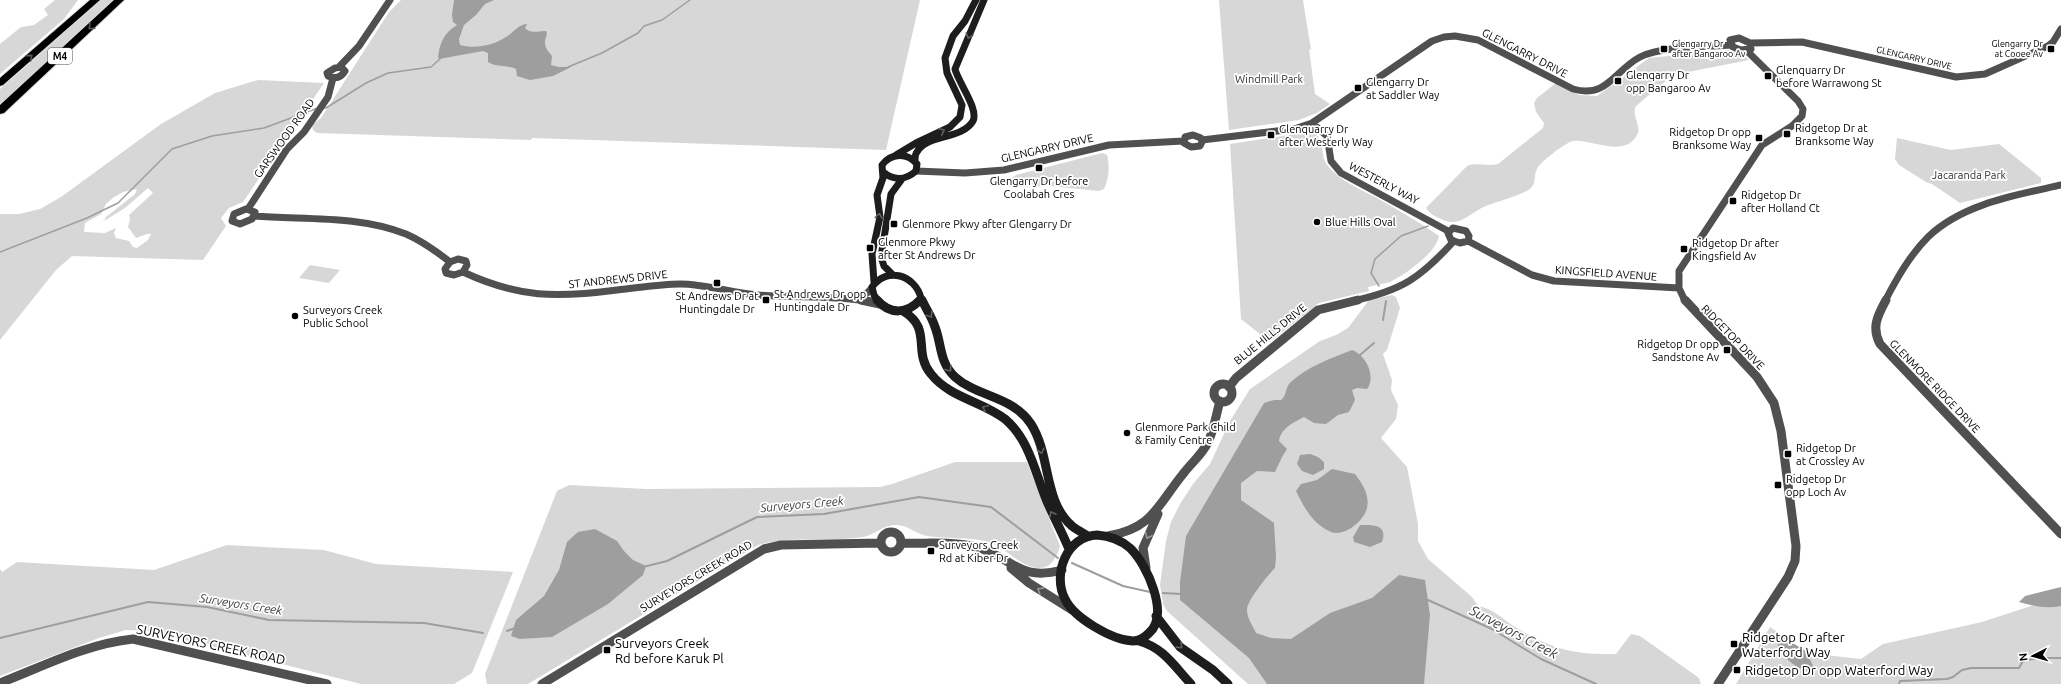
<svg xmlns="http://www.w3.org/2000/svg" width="2061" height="684" font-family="Ubuntu,sans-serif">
<rect width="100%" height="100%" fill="#fff"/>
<path fill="#d7d7d7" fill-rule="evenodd" d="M55,0h23l-14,19 -64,55v-30l21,-17 13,-2 14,-10 -4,-6z
M101,0h12l-113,105v-16z
M401,0h519l-34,150 -354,-12 -1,2 -214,-7 -4,-3 -1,-5 9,-7 68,-106z
M1219,0h84l8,50 -2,-1 6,45 15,10 -13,9 -18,7 -70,10z
M1727,50l12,1 10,9 -76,15 -37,31c-5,9 6,20 1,29 -13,24 -47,3 -64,6 -7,1 -34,22 -36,28 -4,7 0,14 -7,20 -13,8 -29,11 -44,17 -16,6 -26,23 -45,13 -7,-3 -11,-5 -15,-11l41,-42c10,-4 21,1 31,-2l45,-36 1,-5 -8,-11 -2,-9 3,-5 19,-15 23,12 18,1 52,-38z
M258,80l66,3 -81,119 -14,6 -8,10 5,8 -23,34 -131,-4 -16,14 -56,70v-126h19l21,-5 21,-12 100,-73 54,-31zM148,188l5,5 -24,22 1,4 -2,8 8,11 11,-4h4l-3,6 -11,8 -4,-1 -4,-6 -13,-3 -2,-5 2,-5 -11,5 -21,-1 1,-9 16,-9 5,-10 8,-7 9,-5 14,-3 -2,5 -29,23 -2,4 21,-13z
M1309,132c19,3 9,23 19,34 12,15 32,23 49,32 21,12 42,24 62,38 -3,17 -33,38 -49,46 -7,2 -15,3 -22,5l1,4 -50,12 -49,39 -29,-23 -11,-175z
M1897,138l54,12 48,-6 42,34v5l-81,20 -28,-19 -6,-2 -27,-17 -4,-6z
M1102,153l5,2c3,12 2,23 -3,34l-5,2 -48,-5 -35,1 -4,-2v-7l4,-3z
M310,265l30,5 -11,13 -30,-5z
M1392,295l4,2 4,11 -13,42 -4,4 9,26 -1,10 7,15 -2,14 -15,19 26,29 11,57v17l10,18 44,38 6,9c14,2 25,13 37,21 36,22 58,28 101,27l15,-20 9,2 59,42 2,6h-453l-81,-73 -4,-7 -3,-19 6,-44 5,-19 9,-18 13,-20 17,-20 20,-43 20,-32 70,-48 16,-6 12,-7 21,-28z
M955,462h72l33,84c-3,10 -8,22 -21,22 -21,-1 -34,-23 -54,-27 -18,-4 -38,-2 -57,-5 -11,-1 -20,-11 -31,-11 -13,-1 -22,10 -34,12 -35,6 -71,-2 -105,8l-230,139h-41l-2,-10 72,-183 12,-6 77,4 234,-2 12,-3z
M227,545l97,5 52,14 137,8 -41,101 -18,11h-93l-211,-53 -24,-1 -27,8 -99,38v-107l2,3 15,-10 137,8z
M2061,596v88h-325l34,-57 37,26 54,6 22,-15 99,-22z"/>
<path fill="#9e9e9e" d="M454,0h40l-9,4 -9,11 -12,10 -5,14 1,6c15,4 32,1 46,-8 7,-4 13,-13 21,-13l-2,4c5,6 13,3 21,3l1,3c-4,10 -2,14 5,22l-1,9 8,2h12l-18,9 -23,4 -13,-4 -1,-7c-9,-4 -21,-2 -28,-7v-9l-5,-2 -44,8 -1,-2c2,-15 6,-24 19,-32l-4,-3 -1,-7z
M1352,350c13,4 25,26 15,39l-10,-1 -5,2 3,10 -6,12 -11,3 -12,9 -12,-1 -10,-6c-11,6 -23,11 -25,24l8,8 -5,8 -7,15 -18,-1 -16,12v17l33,23 2,34 -1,11c-7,7 -28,32 -28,42 0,8 6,16 9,23l15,5 20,1 39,-26 42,-15 27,-23 26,5 5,35 -6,69h-157l-18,-26 -69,-58v-18l6,-46 78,-133 10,-3h7c6,-4 4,-14 10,-18 17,-16 39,-23 61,-32z
M1310,454l8,3 6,5v7l-11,6 -11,-4 -5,-7 3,-9z
M1332,469l23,5c7,9 15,21 12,34 -3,13 -24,31 -38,23 -17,-8 -25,-24 -33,-40l5,-7 16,-4z
M1360,525c13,0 28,-1 22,17l-12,5 -16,-5 -1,-5z
M595,529l22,12 7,10 9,9 13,6 -3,9 -35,29 -56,33 -32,2 -9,-3 5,-16 28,-24 15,-26 8,-28 11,-10z
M2061,587v19c-14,3 -28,0 -42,-4l6,-6z
M1777,634l29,17 7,15 -1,5c-16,0 -39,-20 -35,-37z"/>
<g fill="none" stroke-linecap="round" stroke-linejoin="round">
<path stroke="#9e9e9e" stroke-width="1.5" d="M568,67l34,-14 36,-20 6,-7 18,-6 28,-20
M322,108h4l40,-25 22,-10 43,-6 10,-9
M0,252l87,-34 31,-15 54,-54 40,-13 52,-8 54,-20
M1379,286l-8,-13 4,-14 26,-23 27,-10"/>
<path stroke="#9e9e9e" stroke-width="2" d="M1383,320l3,-19
M1360,355l14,-12
M1072,563l51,23 27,6
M643,567l24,-6 90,-44 67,-3 95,-17 72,10 67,51
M1163,593l18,1
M1425,601l3,-1 64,29 49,30 55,25
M507,631l8,-3
M0,638l148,-36 59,5 62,13 155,3 59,10
M1899,684l1,-3 47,-2 6,-2 9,-7 9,-2h48l4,-7 15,-3h23"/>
<g stroke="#dbdbdb" stroke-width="2">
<path id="motorway" d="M90,0h10l-97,85 -3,1v-8z
M114,0h10l-120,113 -4,1v-9z"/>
</g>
<path stroke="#505050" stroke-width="7" d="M1739,38l11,5 1,6 -10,1 -8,-3 -3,-7z
M1750,43l52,-1 154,35 29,-3 63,-28 5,-4 8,-13
M339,67l20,-21 31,-46
M341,67l4,4c-4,7 -10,8 -17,5l-1,-3 8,-5z
M1312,123l15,13 4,25 10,12 107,58
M1193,135l8,3 1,4 -2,4 -9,1 -7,-4 1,-6z
M1202,140l92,-11 18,-6 120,-82 12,-4 11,-1 23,4 95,49c34,10 42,-19 67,-32 22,-11 67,-10 91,-12
M916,171l49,2 39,-3 105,-25 74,-4
M246,209l9,3 -3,7 -12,5 -8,-3 2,-7z
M248,209l39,-60 17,-17 24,-35 5,-19
M254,216c50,4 104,-1 152,18 16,7 30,17 44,28
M1453,228l13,3 3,5 -1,5 -8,2 -9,-3 -3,-7z
M1468,241l64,34 22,6 125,7
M458,259l8,2 1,4 -4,7 -9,3 -8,-2 -1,-4 5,-7z
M463,272c56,26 93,26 154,18 21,-2 42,-6 63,-6 26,0 52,9 78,11 36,3 73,0 109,6
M856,297l11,-4 5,-5
M1353,301c50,-11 67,-23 101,-60
M1685,301l-6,-13v-17l83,-126 30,-19 10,-10 1,-7 -5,-8 -51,-50
M1885,301c12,-23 25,-46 43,-64 34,-33 88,-42 133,-52"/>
<path stroke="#505050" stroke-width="9" d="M861,300l19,4
M1685,300l72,77 17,26 7,28 15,115 -1,15 -7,16 -70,107
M1886,300c-8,15 -15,27 -6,44l181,190
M1214 393a9 9 0 1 1 18 0a9 9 0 1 1-18 0Z
M1229,387l7,-9 82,-68 40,-10
M881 542a10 10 0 1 1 20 0a10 10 0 1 1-20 0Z
M1108,536c45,-8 49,-30 75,-62 8,-11 19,-19 25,-32 6,-12 8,-27 12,-41
M902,543c24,1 50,-2 74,4 37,10 42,35 86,23
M1011,568l18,15 43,27
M1146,568l-3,-20 15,-34
M0,683c44,-17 86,-39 133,-44l194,45
M542,684l222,-135 17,-4 99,-2"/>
<path stroke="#1d1d1d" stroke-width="7" d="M896,155l20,-12 34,-16 10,-10 2,-12 -15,-32 -2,-15 8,-22 12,-15 11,-21
M915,161c0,-3 0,-7 2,-9 9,-18 45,-12 56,-31 6,-12 -15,-39 -18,-52l29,-69
M892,274l-8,-8 -3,-9 10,-63 11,-15
M874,282l-2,-28 8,-37 -3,-22 6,-17 -1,-13c9,-12 25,-13 35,-1l-1,7c-10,9 -22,10 -33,1
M921,298l1,3
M878,301l-4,-6 -2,-8c15,-21 43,-12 49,11l-2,3"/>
<path stroke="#1d1d1d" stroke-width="9" d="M877,300c13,15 30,14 43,0
M922,300c4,9 10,17 13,27 7,18 4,35 20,50 22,20 58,19 76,47 20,31 12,77 41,102 5,4 11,7 16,10
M903,311c30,18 9,40 28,63 19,24 51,27 74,45 24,20 30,53 41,80 7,17 16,33 23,50
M1097,535c12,1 24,5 33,13 17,16 40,67 19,85 -5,5 -9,8 -16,8 -21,-1 -59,-23 -68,-42 -13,-25 2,-63 32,-64z
M1156,616l24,31 33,23 15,14
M1139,641c25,7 35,25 52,43"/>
<use href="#motorway" fill="#000" fill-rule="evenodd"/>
</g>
<defs><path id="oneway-chevron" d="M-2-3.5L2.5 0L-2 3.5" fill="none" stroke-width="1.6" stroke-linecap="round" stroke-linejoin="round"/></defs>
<g stroke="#595959">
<use href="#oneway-chevron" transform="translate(91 27) rotate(136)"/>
<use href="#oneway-chevron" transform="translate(30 57) rotate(-41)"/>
</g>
<g stroke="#616161">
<use href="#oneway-chevron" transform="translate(969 36) rotate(107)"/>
<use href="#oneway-chevron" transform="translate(942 131) rotate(-25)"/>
<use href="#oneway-chevron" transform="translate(879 216) rotate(-83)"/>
<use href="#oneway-chevron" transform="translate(930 315) rotate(57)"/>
<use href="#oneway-chevron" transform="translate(949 369) rotate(54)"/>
<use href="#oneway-chevron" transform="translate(985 408) rotate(-155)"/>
<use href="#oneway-chevron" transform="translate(1041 451) rotate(76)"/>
<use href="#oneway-chevron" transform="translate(1052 514) rotate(-116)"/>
<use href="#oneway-chevron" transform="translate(1180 646) rotate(44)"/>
</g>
<g stroke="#969696">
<use href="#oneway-chevron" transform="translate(1148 536) rotate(115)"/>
<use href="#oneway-chevron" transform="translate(1040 590) rotate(-148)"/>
</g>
<g fill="#000" stroke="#fff" stroke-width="1.5">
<rect x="1660" y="45" width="8" height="8" rx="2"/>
<rect x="2047" y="45" width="8" height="8" rx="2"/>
<rect x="1764" y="72" width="8" height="8" rx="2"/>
<rect x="1614" y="77" width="8" height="8" rx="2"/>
<rect x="1354" y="84" width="8" height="8" rx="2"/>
<rect x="1783" y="130" width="8" height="8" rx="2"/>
<rect x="1267" y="131" width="8" height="8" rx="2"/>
<rect x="1755" y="134" width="8" height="8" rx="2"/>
<rect x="1035" y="164" width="8" height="8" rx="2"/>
<rect x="1729" y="197" width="8" height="8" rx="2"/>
<circle cx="1317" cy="222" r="4"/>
<rect x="890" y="220" width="8" height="8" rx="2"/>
<rect x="866" y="244" width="8" height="8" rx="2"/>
<rect x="1680" y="245" width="8" height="8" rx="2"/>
<rect x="713" y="279" width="8" height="8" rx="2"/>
<rect x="762" y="296" width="8" height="8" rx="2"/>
<circle cx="295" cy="316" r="4"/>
<rect x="1723" y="346" width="8" height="8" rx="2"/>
<circle cx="1127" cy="433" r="4"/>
<rect x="1784" y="450" width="8" height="8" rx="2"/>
<rect x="1774" y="481" width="8" height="8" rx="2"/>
<rect x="927" y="547" width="8" height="8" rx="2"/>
<rect x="1730" y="640" width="8" height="8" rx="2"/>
<rect x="603" y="646" width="8" height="8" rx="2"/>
<rect x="1733" y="666" width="8" height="8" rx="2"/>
</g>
<g text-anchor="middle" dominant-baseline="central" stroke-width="3.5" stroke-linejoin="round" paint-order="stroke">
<g font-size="9" fill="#000" stroke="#fff" text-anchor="start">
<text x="1672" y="44">Glengarry Dr<tspan x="1672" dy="10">after Bangaroo Av</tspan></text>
<text x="2043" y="44" text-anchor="end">Glengarry Dr<tspan x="2043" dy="10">at Cooee Av</tspan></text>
</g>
<g font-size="9" fill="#000" stroke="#fff">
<text transform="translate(1914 58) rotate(13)">GLENGARRY DRIVE</text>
</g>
<rect fill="#fff" stroke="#4c4c4c" stroke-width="1" x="48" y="48" width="24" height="16" rx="3"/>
<g font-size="10" font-weight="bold" fill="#000">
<text x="60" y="56">M4</text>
</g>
<g font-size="11" fill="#000" stroke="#fff">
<text transform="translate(1525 53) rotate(27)">GLENGARRY DRIVE</text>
<text transform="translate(284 138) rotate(-54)">GARSWOOD ROAD</text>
<text transform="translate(1047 148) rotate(-13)">GLENGARRY DRIVE</text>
<text transform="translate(1384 183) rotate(28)">WESTERLY WAY</text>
<text transform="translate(1606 273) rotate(4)">KINGSFIELD AVENUE</text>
<text transform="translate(618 279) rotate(-6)">ST ANDREWS DRIVE</text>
<text transform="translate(1270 334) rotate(-39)">BLUE HILLS DRIVE</text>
<text transform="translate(1733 337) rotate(46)">RIDGETOP DRIVE</text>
<text transform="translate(1935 386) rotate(46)">GLENMORE RIDGE DRIVE</text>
<text transform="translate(696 576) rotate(-31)">SURVEYORS CREEK ROAD</text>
</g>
<g font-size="11" fill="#000" stroke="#fff" text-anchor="start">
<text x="1776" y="70">Glenquarry Dr<tspan x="1776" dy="13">before Warrawong St</tspan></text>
<text x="1626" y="75">Glenqarry Dr<tspan x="1626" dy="13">opp Bangaroo Av</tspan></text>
<text x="1366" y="82">Glengarry Dr<tspan x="1366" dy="13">at Saddler Way</tspan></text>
<text x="1795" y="128">Ridgetop Dr at<tspan x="1795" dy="13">Branksome Way</tspan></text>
<text x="1279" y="129">Glenquarry Dr<tspan x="1279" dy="13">after Westerly Way</tspan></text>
<text x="1751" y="132" text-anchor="end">Ridgetop Dr opp<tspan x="1751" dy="13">Branksome Way</tspan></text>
<text x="1039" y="181" text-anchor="middle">Glengarry Dr before<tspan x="1039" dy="13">Coolabah Cres</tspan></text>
<text x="1741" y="195">Ridgetop Dr<tspan x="1741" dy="13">after Holland Ct</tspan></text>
<text x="1325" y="222">Blue Hills Oval</text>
<text x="902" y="224">Glenmore Pkwy after Glengarry Dr</text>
<text x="878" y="242">Glenmore Pkwy<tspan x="878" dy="13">after St Andrews Dr</tspan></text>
<text x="1692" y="243">Ridgetop Dr after<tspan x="1692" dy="13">Kingsfield Av</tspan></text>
<text x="774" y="294">St Andrews Dr opp<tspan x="774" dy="13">Huntingdale Dr</tspan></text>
<text x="717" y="296" text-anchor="middle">St Andrews Dr at<tspan x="717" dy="13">Huntingdale Dr</tspan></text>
<text x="303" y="310">Surveyors Creek<tspan x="303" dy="13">Public School</tspan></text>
<text x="1719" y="344" text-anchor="end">Ridgetop Dr opp<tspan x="1719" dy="13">Sandstone Av</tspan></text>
<text x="1135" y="427">Glenmore Park Child<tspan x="1135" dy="13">&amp; Family Centre</tspan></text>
<text x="1796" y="448">Ridgetop Dr<tspan x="1796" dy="13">at Crossley Av</tspan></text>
<text x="1786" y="479">Ridgetop Dr<tspan x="1786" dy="13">opp Loch Av</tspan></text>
<text x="939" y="545">Surveyors Creek<tspan x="939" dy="13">Rd at Kiber Dr</tspan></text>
</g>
<g font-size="11" fill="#2e2e2e" stroke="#fff">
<text x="1269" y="79">Windmill Park</text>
<text x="1969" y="175">Jacaranda Park</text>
</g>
<g font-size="12" font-style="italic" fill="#3f3f3f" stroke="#fff">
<text transform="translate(802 504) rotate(-5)">Surveyors Creek</text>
<text transform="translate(241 604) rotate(9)">Surveyors Creek</text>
</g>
<g font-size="13" fill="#000" stroke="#fff" text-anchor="start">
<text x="1742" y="637">Ridgetop Dr after<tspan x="1742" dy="15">Waterford Way</tspan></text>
<text x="615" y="643">Surveyors Creek<tspan x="615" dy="15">Rd before Karuk Pl</tspan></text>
<text x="1745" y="670">Ridgetop Dr opp Waterford Way</text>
</g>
<g font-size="13" fill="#000" stroke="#fff">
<text transform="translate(211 644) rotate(12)">SURVEYORS CREEK ROAD</text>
</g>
<g font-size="14" font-style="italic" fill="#3f3f3f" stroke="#fff">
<text transform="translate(1514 632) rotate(28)">Surveyors Creek</text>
</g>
</g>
<g transform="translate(2033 656) rotate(264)" stroke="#ffffff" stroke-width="3" paint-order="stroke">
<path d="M0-3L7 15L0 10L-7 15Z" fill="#000000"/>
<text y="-6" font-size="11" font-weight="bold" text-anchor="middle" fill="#000000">N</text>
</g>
</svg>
